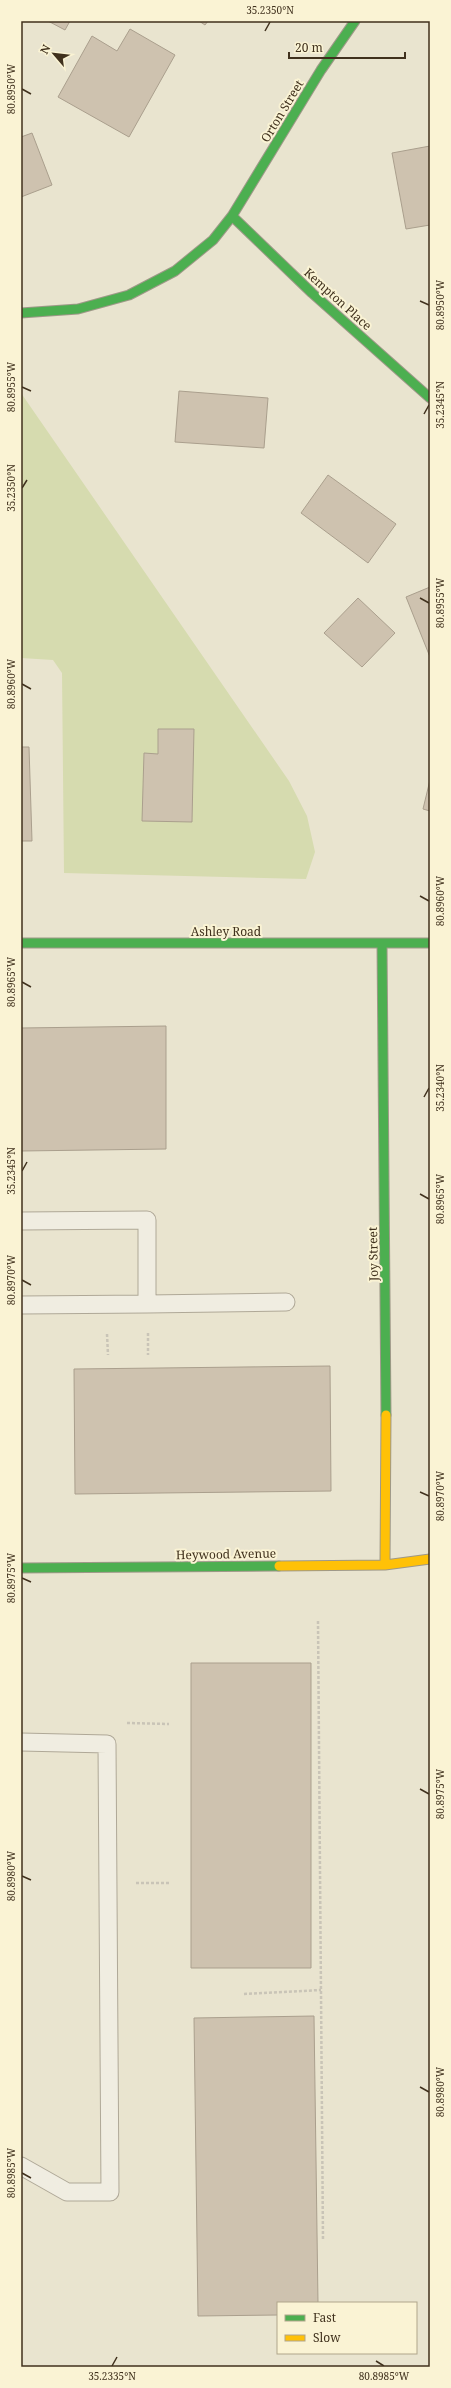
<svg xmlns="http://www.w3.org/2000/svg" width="451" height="2388" font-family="'Noto Serif',serif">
<rect width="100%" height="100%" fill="#e9e4cf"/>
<path fill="#d6dbaf" d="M21,393l268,388 18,35 8,36 -9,27 -242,-6 -2,-200 -9,-13 -32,-2z"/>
<path fill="#cec2af" stroke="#aa9f8d" d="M48,21h22l-5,9z
M199,21h9l-3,4z
M130,29l45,26 -46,82 -71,-40 34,-61 25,15z
M32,133l20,52 -31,12v-60z
M430,146v79l-24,4 -14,-76z
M179,391l89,7 -4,50 -89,-6z
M328,475l68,49 -28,39 -67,-50z
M430,587v70l-24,-60z
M358,598l37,35 -33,34 -38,-34z
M158,729h36l-2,93 -50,-1 2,-68 14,1z
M21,747h8l3,94h-11z
M430,780v31l-7,-2z
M166,1026v123l-145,2v-123z
M330,1366l1,125 -256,3 -1,-125z
M191,1663h120v305h-120z
M314,2016l4,287h-40v12l-80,1 -4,-298z"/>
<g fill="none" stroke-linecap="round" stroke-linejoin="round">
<g stroke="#afa897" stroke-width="19">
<path id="lane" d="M21,1221l126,-1v84l-126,1
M147,1304l139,-2
M21,1742l86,2 3,448h-43l-46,-26"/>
</g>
<g stroke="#9e9888" stroke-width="11">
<path id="fast" d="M232,216l80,77 118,105
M21,313l57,-4 51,-14 46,-24 38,-31 19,-24 89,-146 34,-49
M21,943h409
M382,943l4,472
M21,1568l258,-2"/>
</g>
<g stroke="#9e9888" stroke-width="11">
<path id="slow" d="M385,1565l1,-150
M279,1566l106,-1 45,-6"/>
</g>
<path stroke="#c9c4b7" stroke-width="2.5" stroke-dasharray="3 2" stroke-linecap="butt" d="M148,1333v22
M107,1334l1,21
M318,1621l5,620
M127,1723l42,1
M136,1883h34
M244,1994l77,-4"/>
<use href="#lane" stroke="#f0ede1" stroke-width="17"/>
<use href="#fast" stroke="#4caf50" stroke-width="9"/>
<use href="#slow" stroke="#ffc107" stroke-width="9"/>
</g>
<path fill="none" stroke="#40311d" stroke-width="1.5" d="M265,31l5,-9M22,89l9,5M420,301l9,4M22,387l9,4M424,414l5,-9M22,488l5,-8M420,598l9,5M22,684l9,5M420,896l9,5M22,982l9,5M424,1097l5,-9M22,1171l5,-9M420,1194l9,5M22,1280l9,5M420,1492l9,4M22,1578l9,4M420,1789l9,5M22,1876l9,4M420,2087l9,5M22,2173l9,5M376,2361l8,5M112,2366l5,-9"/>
<g text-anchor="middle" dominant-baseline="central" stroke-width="4" stroke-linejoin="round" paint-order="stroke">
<g font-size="12" fill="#40311d" stroke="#faf3d4">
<text transform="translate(282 111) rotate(-59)">Orton Street</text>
<text transform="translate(338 299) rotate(42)">Kempton Place</text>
<text x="226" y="931">Ashley Road</text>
<text transform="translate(373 1254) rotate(-91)">Joy Street</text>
<text transform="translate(226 1554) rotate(-1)">Heywood Avenue</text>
</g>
</g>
<rect width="451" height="2388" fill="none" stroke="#faf3d4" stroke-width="44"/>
<rect x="277" y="2302" width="140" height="52" fill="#faf3d4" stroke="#b0a58b"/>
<rect x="285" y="2315" width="20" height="6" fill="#4caf50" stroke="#b0a58b"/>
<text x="313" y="2322" font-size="12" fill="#40311d">Fast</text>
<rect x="285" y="2335" width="20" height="6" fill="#ffc107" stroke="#b0a58b"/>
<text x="313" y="2342" font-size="12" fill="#40311d">Slow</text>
<g transform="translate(54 54) rotate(298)" stroke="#faf3d4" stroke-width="3" paint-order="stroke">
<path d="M0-3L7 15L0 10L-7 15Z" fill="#40311d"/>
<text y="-6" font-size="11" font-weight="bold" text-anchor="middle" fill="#40311d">N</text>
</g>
<path d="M289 52v6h116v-6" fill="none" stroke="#40311d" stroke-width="2"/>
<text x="295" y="52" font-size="12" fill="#40311d" stroke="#faf3d4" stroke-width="3" paint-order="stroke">20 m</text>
<rect x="22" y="22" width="407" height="2344" fill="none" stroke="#40311d" stroke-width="1.5"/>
<g font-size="10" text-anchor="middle" fill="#40311d">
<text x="270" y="14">35.2350°N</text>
<text transform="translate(11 89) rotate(-90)" y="4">80.8950°W</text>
<text transform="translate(440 305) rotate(-90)" y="4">80.8950°W</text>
<text transform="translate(11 387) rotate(-90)" y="4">80.8955°W</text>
<text transform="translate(440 405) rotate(-90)" y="4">35.2345°N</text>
<text transform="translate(11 488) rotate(-90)" y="4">35.2350°N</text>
<text transform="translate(440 603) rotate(-90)" y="4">80.8955°W</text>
<text transform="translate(11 684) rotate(-90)" y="4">80.8960°W</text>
<text transform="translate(440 901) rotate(-90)" y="4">80.8960°W</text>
<text transform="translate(11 982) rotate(-90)" y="4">80.8965°W</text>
<text transform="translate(440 1088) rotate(-90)" y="4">35.2340°N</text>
<text transform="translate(11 1171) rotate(-90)" y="4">35.2345°N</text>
<text transform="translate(440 1199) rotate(-90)" y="4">80.8965°W</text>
<text transform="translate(11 1280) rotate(-90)" y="4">80.8970°W</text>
<text transform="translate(440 1496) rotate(-90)" y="4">80.8970°W</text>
<text transform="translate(11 1578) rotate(-90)" y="4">80.8975°W</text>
<text transform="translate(440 1794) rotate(-90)" y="4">80.8975°W</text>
<text transform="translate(11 1876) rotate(-90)" y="4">80.8980°W</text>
<text transform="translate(440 2092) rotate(-90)" y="4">80.8980°W</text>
<text transform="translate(11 2173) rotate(-90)" y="4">80.8985°W</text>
<text x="112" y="2380">35.2335°N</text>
<text x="384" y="2380">80.8985°W</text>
</g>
</svg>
